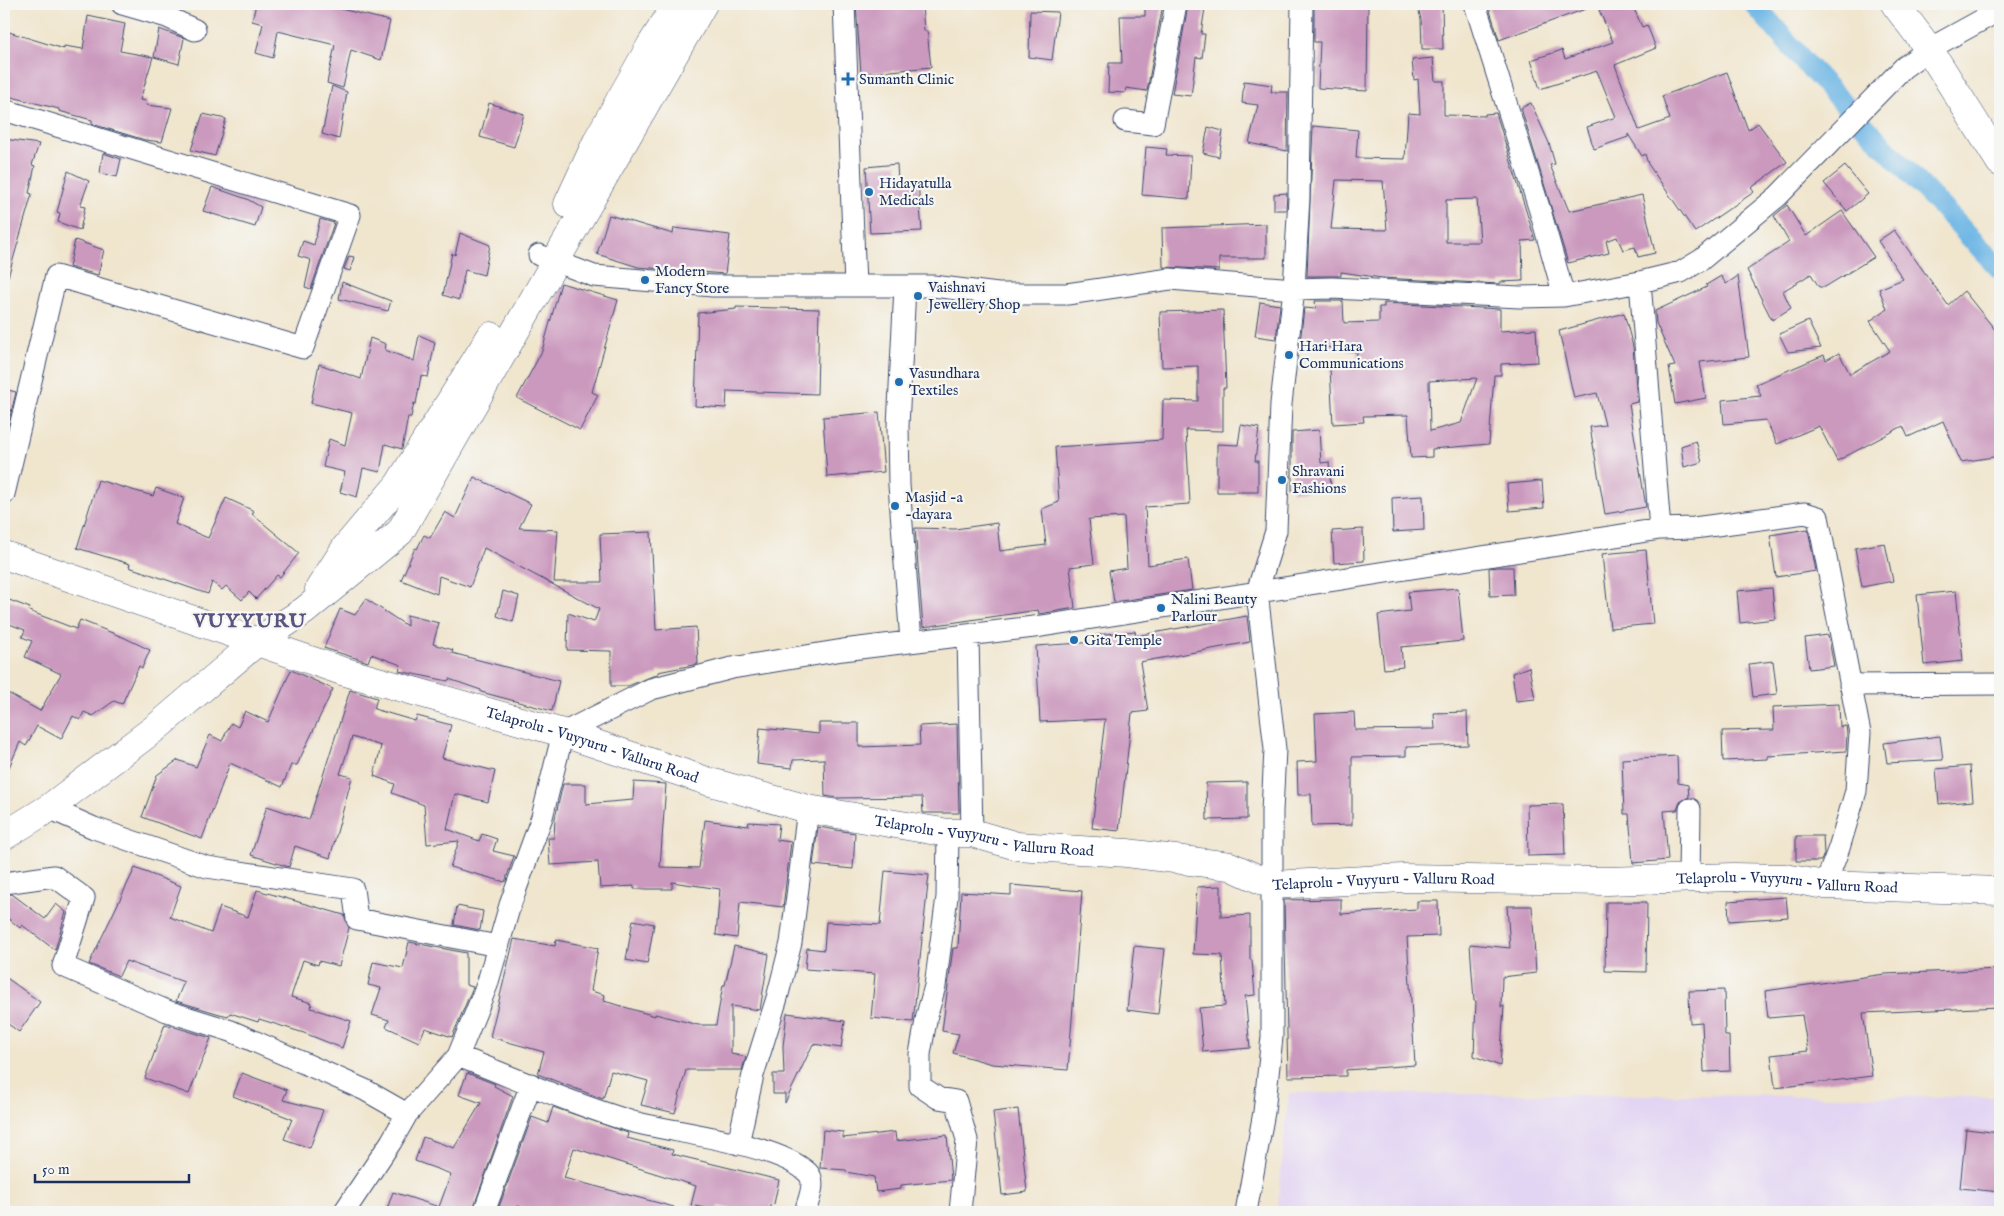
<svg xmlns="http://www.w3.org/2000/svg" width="2004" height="1216" font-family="'IM FELL English',serif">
<rect width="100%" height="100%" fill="#f6f6f2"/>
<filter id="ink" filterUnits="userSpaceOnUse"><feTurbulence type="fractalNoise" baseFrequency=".02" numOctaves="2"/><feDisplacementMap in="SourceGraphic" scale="10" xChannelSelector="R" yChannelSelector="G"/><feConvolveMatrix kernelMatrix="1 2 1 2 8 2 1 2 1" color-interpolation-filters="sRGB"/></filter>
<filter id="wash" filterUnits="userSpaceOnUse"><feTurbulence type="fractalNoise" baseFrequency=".0096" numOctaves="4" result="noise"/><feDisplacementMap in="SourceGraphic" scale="20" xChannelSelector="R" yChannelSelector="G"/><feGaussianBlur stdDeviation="1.12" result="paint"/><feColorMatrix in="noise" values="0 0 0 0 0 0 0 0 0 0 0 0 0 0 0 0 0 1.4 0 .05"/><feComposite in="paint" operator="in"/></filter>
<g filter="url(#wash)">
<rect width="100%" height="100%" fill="#f0e5cd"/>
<path fill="#e2d4f3" d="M1289,1093l711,4v115h-723z"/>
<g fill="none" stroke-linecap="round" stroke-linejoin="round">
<path stroke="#6db6e5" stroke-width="21" d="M1754,4l53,61 193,204"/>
</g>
<g id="blocks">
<path fill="#cb99be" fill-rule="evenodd" d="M256,4h86l-1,5 49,12 -9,39 -30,-10 -8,38 -16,-5 8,-38 -57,-14 -5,27 -17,-5 7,-29 -11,-3z
M856,4h66l2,27h3l4,36 -70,7z
M1145,4h18l-16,87 -21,-3 -1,5 -17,-1 1,-29h13l-2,-47h25z
M1314,4h54l-1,87 -49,-3 2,-46h-6z
M1417,4h25l1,45h-21l-1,-30z
M1488,4h105l1,2 -95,34z
M1615,4h17l10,23 5,-2 9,23 -41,17 24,65 31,-11 -8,-23 65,-24 21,58 10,-7 29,39 -36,26 3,4 -59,40 -47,-68 -3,-10 -3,2 -14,-22v3l-34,12 -7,-22 29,-10 -19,-46 -57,18 -9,-29 31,-10 3,9 48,-17 -14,-32z
M1188,5l17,3 -4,26h4l-3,24 -6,-1 -5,39 -19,-2z
M1030,11l28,1 -6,48 -23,-3z
M88,16l37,8 -5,27 33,6 -13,43 7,1 -1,4 26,3 -10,34 -17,-2 -53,-16v-4l-33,-9v-2l-55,-14v-43l5,-20 55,17v-3l19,3z
M159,29l25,9 -5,26 -25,-7z
M1433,58l2,23h9v34l41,1v-2l11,-1 39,127 -13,1 1,40 -23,1v2l-118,-6 -41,-6v4h-34l6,-150 45,4 -2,28 49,1 3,-46 12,1 -2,-35 -4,1 -2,-20zM1336,180l47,1 4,49 -56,-1zM1477,199l3,43h-34v-42z
M1244,81l28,4 -1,7h17l-1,59 -38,-8 9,-38 -16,-2z
M332,86l15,6 -8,47 -17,-5z
M489,103l35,11 -10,33 -34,-10z
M1531,103l18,40 6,21 -5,1 19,46 73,-16 13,58 -17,4 -3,-10 -12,3 -6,-13 -11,4 3,12 -41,10 -47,-155z
M203,114l23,5 -11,37 -24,-6z
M1208,127l15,4 -4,26 -16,-4z
M4,139l35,5 -7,21 3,1 -6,27 3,1 -24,83h-4z
M1146,147l21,2 -1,6 25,1 -2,43 -47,-4z
M103,153l18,6 -4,18 -17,-4z
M897,164l1,18h20l4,49 -52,2 -4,-66z
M1845,166l23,28 -21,17 -23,-28z
M68,171l21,10 -9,25 5,1 -5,23 -22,-8 2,-9 -3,-1z
M212,187l35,12 14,8 -6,20 -52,-16z
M1287,193l-1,17h-12v-16z
M1787,205l19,31 36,-25 32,46 -49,30h-6l-8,-13 -28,17 8,17 -19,12 -25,-50 42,-28 -15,-26z
M609,215l64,19 1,-6 56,7 -5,39 -87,-7 -41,-13z
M320,219l14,4 -23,66 -6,-2 6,-27 -13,-4 5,-15 11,4z
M1266,224v34h-47v12l-56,-3 -1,-39z
M1894,230l54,75 16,-14 36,45v120l-39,6 -18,-41 -35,16 -5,-11 -66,35 -18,-35 -42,18 -11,-24 -42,4 -2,-24 39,-4 -5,-12 68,-29 2,5 13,-7 11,21 40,-23 -20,-30 17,-12 -8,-20 24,-10 -25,-38z
M460,233l30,12 -6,30 -19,-5 -6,30 -16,-5 9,-42 3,2z
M75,240l29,10 -6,25 -29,-8z
M349,256l5,1 -4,14 -6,-2z
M1721,276l5,8 12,-8 11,81 -49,5 6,36 -31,6 -6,-37 6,-1 -19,-43 -1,-12 52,-24 -1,-2z
M342,282l49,19 -3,10 -49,-12z
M561,283l57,17 -26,92 6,3 -18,35 -63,-32 25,-47z
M1315,301h28l1,22 35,-1v-15h5v-4l116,6v22l36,-2 2,33 -37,2v11h-7l-5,69 -57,5v8l-21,1 -3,-43 -45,1 1,6 -31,2 -3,-56 26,1 1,-17 -57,-9 4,-35 12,1zM1477,378l-16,45 -31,8 -1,-50z
M1260,302l20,3 -4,34 -21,-3z
M736,307l83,2 -2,85 -90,-3 -1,17 -31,-2 3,-93 38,-4z
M1223,310l3,78h-3v43l-37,-1 4,74 -45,3 3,58 40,-6 4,31 -78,12 -5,-31 18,-3 -3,-51 -35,2 5,45 -24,3 5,41 -36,6 -1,-4 -115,17 -8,-99 40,1 42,-6 3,28 46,-6 -4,-36 17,-7 -4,-55 107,-7 1,-40 35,1v-35l-36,1 -2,-55z
M1624,313l9,34 4,55 -8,2 17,103 -41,7 -15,-87 15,-2 -8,-32 -23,5 -15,-67z
M1808,321l13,27 -33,4 -9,-18z
M419,335l16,7 -7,35 -7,-1 -5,28 -2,-1 -3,14h-3l-6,32 -17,-5 -5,28 -17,-4 -6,29 -17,-5 5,-20 -22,-5 6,-28 16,6 7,-32 -41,-10 8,-39 42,15 9,-41 16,6 -1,6 29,11z
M4,389l12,3 -12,49z
M879,412l5,60 -57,5 -4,-60z
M1241,425l18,3 -4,33h3v31h-41v-48l21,1z
M1319,430l2,33 8,-1 2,27 -39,3v-60z
M1696,441l6,21 -18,5 -3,-21z
M474,477l57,27 -12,24 39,2 -4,52h48l-2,-48 51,-2 5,98 40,-3 2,37 -40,8v2l-30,12h-17v-35l-44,-1 1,-37 26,9 5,-13 -115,-61 -14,39 -31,-11 -2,18 -36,-14 14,-32 2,1 7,-14 6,3 15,-26 10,6z
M98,480l55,16 3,-8 28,10 -9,26 33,14 18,-40 28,13 -2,3 47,39 -19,24 -3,-2 -21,24 -7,-7 -7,8 -16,-14 -4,4 -10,-8 -4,12 -79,-27 1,-3 -53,-16z
M1542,481l2,27 -35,3 -2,-27z
M1423,496l1,34 -31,2 -1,-34z
M1363,529l1,32 -30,2 -2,-32z
M1808,529l8,42 -40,6 -6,-42z
M1885,543l8,38 -31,6 -7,-39z
M1646,550l7,74 -43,4 -8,-74z
M1498,567h15l1,28 -24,1 -1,-28z
M1458,588l5,53 -62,6 2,20 -19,2 -6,-54 32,-4 -2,-19z
M1772,588l3,31 -35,4 -3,-32z
M503,591l16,5 -6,26 -16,-6z
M1956,591l7,70 -39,4 -7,-70z
M4,598l26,10 -1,3 47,18 4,-9 45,18 25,12 -8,18 -3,-2 -17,38 -8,-3 -21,15 -9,-4 -4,8 -7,-4 -12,23 -24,-13 -11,20 -6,-4 -16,37v-88l36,20 21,-37 -36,-17 7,-16 -10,-4 3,-7 -21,-8z
M366,599l41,27v-11l32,8 -6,21 20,6 -1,3 107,28 -7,30 -71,-19v-2l-32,-11 -1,2 -49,-10 2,-6 -30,-11 -3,8 -44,-14 16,-39 15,6z
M1247,616l3,26 -110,20 8,49 -16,2 -13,118 -27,-3 13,-109 -65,3 -4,-76 61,-4 -1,-7 39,-4 1,5z
M1828,635l6,31 -25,3 -4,-31z
M1773,661l4,33 -24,3 -4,-33z
M1529,667l6,32 -19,2 -4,-28z
M291,670l42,19 -36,76h-6l-9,22 -52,-24 -28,76 -60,-22 15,-42 21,-15 18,7 14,-32 12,6 9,-18 7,4 7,-16 23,11z
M350,690l27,8 -3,11 41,12 2,-5 34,9 -9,33 53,13 -7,31 -33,-8 -8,35 32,12 3,-7 15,5 -4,12 21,5 -9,26 -55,-15 9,-26 -32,3 -3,-39 -32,-12 3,-9 -21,-8 7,-30 -29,-9 -12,37 12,3 -22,81 -35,-12 -6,21 -38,-12 16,-49 42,14z
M1839,704l1,23 6,-1 1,8 -1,17 -78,5v3l-45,2 -1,-30 52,-1 -1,-23z
M1354,712l1,18 80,-1 -1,-16 33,-1 1,33 -62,2v9l-54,1v68l-40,1 -1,-32 -13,1 -1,-33 20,-1 -2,-47z
M819,723h40v24l61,-2 -1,-19 38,-2 2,89h-36l-1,-16 -85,1 -12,-2 -1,-37 -31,1 -1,8 -35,-4 3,-36 59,6z
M1940,736l3,24 -56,3 -3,-20z
M1677,756l1,27 10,2 1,12 -9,5 -3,8 -13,1 4,49 -35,3 -4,-49h-5l-2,-55z
M1970,766l3,35 -34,3 -3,-35z
M634,782l32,2 -6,83 39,1 6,-48 43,6 1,-4 30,2 -2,16 14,2 -8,65 -43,-5 -3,36 -21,-3 4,-46 -48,-7v7h-38v-3l-34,2 -2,-26 -48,3 -2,-27h6l1,-20 8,-34h23v20l47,-4z
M1247,782v37l-40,1 -1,-37z
M1563,804l2,51 -37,1 -1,-51z
M818,827l37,6 -2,36 -40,-4z
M1796,836h27l1,18 -3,7h-25z
M135,868l46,18 -11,31 41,16 9,-26 28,10 9,-27 87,25 5,13 -10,38 -20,-5 -1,4 -15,-5 -12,37 21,6 -1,5 40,13 -9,27 -38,-15 -45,-14 -1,3 -28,-9 -2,3 -8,-2 -44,-13 8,-19 -58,-21 -7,15 -30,-12z
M885,871l44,4 -16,147 -42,-4 4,-44 -70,-5 2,-21 17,2 2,-28 54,3z
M1011,885l71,6 -14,179 -76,-6 -39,-11 6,-19 -17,-3 11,-83h5l3,-56 50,3z
M1221,886v31l29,-2v45h2l3,35 -10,1 5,52 -47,4 -4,-44 26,-2 -3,-51 -29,-1 4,-67z
M12,894l33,25 11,-15 10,8 -11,38 -33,-25 -2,3 -16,-13v-20z
M1786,897l2,20 -59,4 -1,-20z
M1341,899v15l76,-5v-8h21l1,35 -32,1 8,128 -69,5v6l-58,1 -4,-177z
M1606,902h41l-1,70 -41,-1z
M457,906l26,5 -3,19 -26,-5z
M1507,906h25l4,67 -34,4 -1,30 3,-1 -4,60 -26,-10 2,-55h-2l-4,-57 40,4z
M633,920l21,4 -7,40 -21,-4z
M514,939l41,7 1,-6 42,8 -7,43 14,4 -1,6 51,15v-2l43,11h18l7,-40h2l9,-39 35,8 -9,56 -29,-4v48l15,3 -4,13h-56l-11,43 -34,-8 7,-24 -37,-10 -8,28 -63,-24 -2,-1 6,-22 -54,-15z
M409,942l57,11v32l7,2 -21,50 -27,-9 -6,14 -33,-15 3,-7 -17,-5 9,-27 -13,-3 5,-23 30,6z
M1134,946l31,3 -7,65 -31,-4z
M2000,969v38l-137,6 9,63 -97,12 -4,-33 37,-4 -6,-36 -34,3 -3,-27 120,-17z
M4,976l36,26 -21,30 -15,-11z
M1724,990l1,46h4l1,35 -26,1 -2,-50 -12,1 -1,-32z
M787,1013l58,8 -4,27 -28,-4 -28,59v-9h-12v-20h11l-1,-28z
M165,1024l46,14 -22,56 -44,-16z
M242,1073l45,17 -4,10 40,10 -13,38 -26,-9 8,-20 -59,-23z
M467,1073l28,11 -1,2 19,10 -41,116h-86l7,-20 46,15 12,-33 -36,-13 8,-24 31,11 27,-45 -22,-8z
M553,1107l75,26 -1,5 46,12 -1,4 107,26 -5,24 -4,1v7h-26l-26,-6 -1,5 -26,-6 5,-19 -122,-38 -10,30 110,29 -1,5h-135l-20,-6 -1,6h-20l35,-95 16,6z
M1018,1109l9,83 -25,3 -9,-83z
M1966,1129l34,4v59l-40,-4z
M823,1130l20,2v6l52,-6 1,9 51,-6 4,45 -50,5v4l-25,3 -2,-15 -28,-5v-2l-26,-2z"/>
</g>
</g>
<g filter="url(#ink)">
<use href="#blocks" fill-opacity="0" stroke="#3b4a6f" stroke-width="1"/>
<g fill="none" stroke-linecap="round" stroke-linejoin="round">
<g stroke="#3b4a6f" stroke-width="23">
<path id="minor" d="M122,4l45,13 28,13
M844,4l11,282
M1302,4l-3,193 -5,92 38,-1 188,9 44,-1 76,-14 41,-10 20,-12 77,-64 125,-128 26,-19 71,-39
M1475,4l66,210 23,82
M4,110l346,105 -47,133 -247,-72 -52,218
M1125,121l28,3 23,-120
M539,255l55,21 119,10h220l65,8h69l103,-15 124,10 -13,115 -5,127 -19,61 18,157 -3,63v225l-8,75 -18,100
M1640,282l20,247
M905,287l-7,139 1,59 12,156
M968,636l4,197
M1850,685l150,-1
M49,808l45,20 113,39 146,22 4,30 141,27
M948,833l-1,64 -12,89 -8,29 -7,39v32l18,12 18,3 11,39 -7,72
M1689,878l1,-69
M4,883l50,-7 30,22 -21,68 104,45 64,20 134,59 42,24
M738,1144l15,-69 24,-77 14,-55 17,-134
M344,1212l47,-70 16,-28 51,-58
M484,1212l47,-128
M805,1212c3,-11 12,-30 3,-39 -30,-30 -135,-40 -178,-52 -58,-17 -115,-43 -172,-65l29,-71 23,-80 32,-88 21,-84 88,-44 81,-21 111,-18 199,-24 618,-97 34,-1 111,-15 13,4 42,216 -4,58 -17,57 -14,37"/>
</g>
<g stroke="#3b4a6f" stroke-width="29">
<path id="tertiary" d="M1895,4l34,45 71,113"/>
</g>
<g stroke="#3b4a6f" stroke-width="29">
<path id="secondary" d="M568,204l30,-65 53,-94 26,-41
M319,589l27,-42 53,-63 92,-148
M4,836l45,-28 109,-82 100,-85 46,-30 96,-79 303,-528"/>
</g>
<g stroke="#3b4a6f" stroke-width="29">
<g id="primary">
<path id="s1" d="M4,555l338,116 221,62 144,48 101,28 140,24h24l45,13 110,7 103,13 42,19 131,-7 204,3 126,-4 52,1 40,7 175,6"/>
</g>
</g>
<use href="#minor" stroke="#fff" stroke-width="21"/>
<use href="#tertiary" stroke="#fff" stroke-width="28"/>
<use href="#secondary" stroke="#fff" stroke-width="28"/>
<use href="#primary" stroke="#fff" stroke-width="28"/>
</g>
</g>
<g fill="#1f6fb2" stroke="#f6f6f2" stroke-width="2">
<path d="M845.5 71.5h5v5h5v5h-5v5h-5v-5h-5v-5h5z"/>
<circle cx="869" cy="192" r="5"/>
<circle cx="645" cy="280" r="5"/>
<circle cx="918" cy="296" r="5"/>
<circle cx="1289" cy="355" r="5"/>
<circle cx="899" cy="382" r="5"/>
<circle cx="1282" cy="480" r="5"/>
<circle cx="895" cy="506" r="5"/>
<circle cx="1161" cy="608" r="5"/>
<circle cx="1074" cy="640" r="5"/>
</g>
<g text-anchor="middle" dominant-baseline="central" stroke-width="4.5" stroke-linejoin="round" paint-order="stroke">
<g font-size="15" fill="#1b2f5e" stroke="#f6f6f2" text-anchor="start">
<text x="859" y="79">Sumanth Clinic</text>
<text x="879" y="183">Hidayatulla<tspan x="879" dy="17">Medicals</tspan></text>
<text x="655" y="271">Modern<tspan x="655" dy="17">Fancy Store</tspan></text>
<text x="928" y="287">Vaishnavi<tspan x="928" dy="17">Jewellery Shop</tspan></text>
<text x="1299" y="346">Hari Hara<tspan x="1299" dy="17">Communications</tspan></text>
<text x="909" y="373">Vasundhara<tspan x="909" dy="17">Textiles</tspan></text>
<text x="1292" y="471">Shravani<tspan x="1292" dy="17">Fashions</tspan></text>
<text x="905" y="497">Masjid -a<tspan x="905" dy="17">-dayara</tspan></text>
<text x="1171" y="599">Nalini Beauty<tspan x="1171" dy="17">Parlour</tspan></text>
<text x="1084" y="640">Gita Temple</text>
</g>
<g font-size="15" fill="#1b2f5e" stroke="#f6f6f2">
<text stroke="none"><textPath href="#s1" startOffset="618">Telaprolu - Vuyyuru - Valluru Road</textPath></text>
<text stroke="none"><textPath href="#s1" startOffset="1022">Telaprolu - Vuyyuru - Valluru Road</textPath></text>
<text stroke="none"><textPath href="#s1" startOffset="1428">Telaprolu - Vuyyuru - Valluru Road</textPath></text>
<text stroke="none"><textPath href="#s1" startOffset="1832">Telaprolu - Vuyyuru - Valluru Road</textPath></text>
</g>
<g font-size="20" font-weight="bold" letter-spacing="1" fill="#595480" stroke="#f6f6f2">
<text x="250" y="621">VUYYURU</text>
</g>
</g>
<rect width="2004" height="1216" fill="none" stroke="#f6f6f2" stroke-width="20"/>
<path d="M35 1174v8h154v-8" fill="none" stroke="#1b2f5e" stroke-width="2.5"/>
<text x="42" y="1174" font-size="15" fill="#1b2f5e" stroke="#f6f6f2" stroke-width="4" paint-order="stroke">50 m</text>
</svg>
